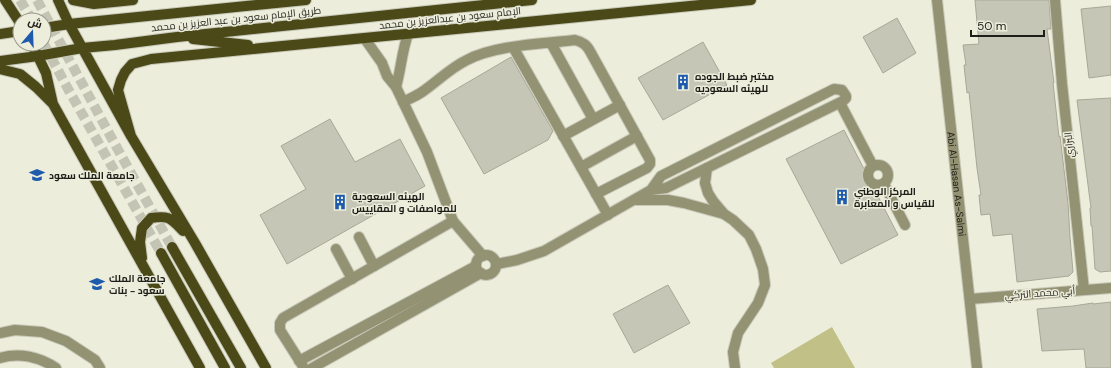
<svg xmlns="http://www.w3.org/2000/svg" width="1111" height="368" font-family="'DM Sans',Cairo,sans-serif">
<rect width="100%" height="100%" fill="#ededdc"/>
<path fill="#c0c087" d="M832,327l23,41h-81l-3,-5z"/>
<path fill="#c5c6b5" stroke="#a8a897" d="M975,0h74l2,29h-4l7,54h-1l6,54 1,-1 8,67 2,34 3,35 -4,4 -52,6 -5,-48 -19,2 -3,-22 -9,1 -2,-20h2l-4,-27 -8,-76 -2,1 -3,-28h2l-3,-20 16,-1z
M1111,6v69l-22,3 -8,-69z
M897,18l19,35 -33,20 -20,-36z
M703,42l24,43 -64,35 -25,-42z
M511,57l42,74 -5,9 -64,34 -43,-76z
M1111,98v173l-11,1 -5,-3 -3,-43h-1l-1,-18h1l-14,-108z
M330,119l25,43 45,-23 25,47 -138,78 -27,-49 46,-26 -25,-43z
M844,130l54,105 -57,29 -55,-105z
M668,285l22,38 -56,30 -21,-39z
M1111,302v66h-25l-2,-19 -42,2 -5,-42 36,-3 20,-3v1z"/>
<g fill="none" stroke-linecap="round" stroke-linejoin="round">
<path stroke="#c4c4b5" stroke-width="10" stroke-dasharray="10 5" stroke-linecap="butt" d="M20,0l12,20
M37,0l74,137 61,110
M44,44l24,45 93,164"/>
<g stroke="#c8c8b9" stroke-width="12">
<g id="minor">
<path id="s1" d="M937,0l40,368"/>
<path d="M1055,0l7,84 22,206"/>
<path d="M365,39l17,24 5,13 9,11 31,65 26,69 30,35"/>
<path d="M551,43l42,76"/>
<path d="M513,47l95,168"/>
<path d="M396,87c5,-18 6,-36 12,-53"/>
<path d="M403,102c6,-3 13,-6 19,-10 15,-10 28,-24 45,-32 28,-15 75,-16 108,-20 8,2 12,5 16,13l59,107v4l-3,4 -51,26"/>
<path d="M840,103l33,63"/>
<path d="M563,136l57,-31"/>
<circle cx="878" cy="175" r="10"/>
<path d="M581,167l56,-31"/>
<path d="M707,168l-2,15 3,10 5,8 11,13 9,6 16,15 7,14 7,20 2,16 -7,18 -20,30 -5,19 2,16"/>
<path d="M884,184l21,41"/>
<path d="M636,200h32l16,3 40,11"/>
<path d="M359,237l15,29"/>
<path d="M336,249l16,30"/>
<circle cx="486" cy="265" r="10"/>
<path d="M497,264l20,-4 27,-9 107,-61 15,-2 177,-87 3,-3v-2l-4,-6 -8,-1 -173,87 -10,14"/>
<path d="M970,299l141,-11"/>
<path d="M0,333l15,-3 27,2 24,9 29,19 5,8"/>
<path d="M0,358c19,-6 40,-1 56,10"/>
<path d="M299,361l177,-95"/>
<path d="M304,368l-24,-38v-7l3,-5 170,-97"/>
<path d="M312,368l169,-95"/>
</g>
</g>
<g stroke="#c8c8b9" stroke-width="12">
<path id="major" d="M5,0l15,23
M58,0l11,24 62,112 64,107 71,125
M73,0l21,4 39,-4
M44,28l25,-4 237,-24
M0,34l20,-3
M193,39l55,6
M32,44l14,29 7,31
M0,61l38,-5 44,-8 33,-3 62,-8 355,-37
M0,69l20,5 16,13 17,17 147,264
M131,136l-13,-46 3,-10 4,-8 7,-8 19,-5c200,-19 400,-40 600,-59
M172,247l69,121
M161,253l64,115
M142,258l-2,-16 2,-14 9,-10c19,-3 20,1 32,13"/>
</g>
<use href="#minor" stroke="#939272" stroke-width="10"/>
<use href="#major" stroke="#4a4917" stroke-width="10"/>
</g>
<defs>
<g id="building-bare" transform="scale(1.2)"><path d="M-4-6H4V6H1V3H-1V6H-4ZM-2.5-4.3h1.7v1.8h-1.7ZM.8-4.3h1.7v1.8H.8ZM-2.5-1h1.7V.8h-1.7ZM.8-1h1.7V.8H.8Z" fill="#1f5bad" stroke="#ededdc" stroke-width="2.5" paint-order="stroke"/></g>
<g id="university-bare" transform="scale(1.2)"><path d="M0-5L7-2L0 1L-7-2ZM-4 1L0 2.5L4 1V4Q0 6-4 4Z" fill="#1f5bad" stroke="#ededdc" stroke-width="2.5" paint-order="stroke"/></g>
</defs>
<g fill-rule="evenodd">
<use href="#building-bare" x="683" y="82"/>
<use href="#university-bare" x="37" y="175"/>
<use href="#building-bare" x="842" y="197"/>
<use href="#building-bare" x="340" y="202"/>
<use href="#university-bare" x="97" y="284"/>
</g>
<g text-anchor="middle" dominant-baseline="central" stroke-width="3" stroke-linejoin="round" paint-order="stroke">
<g font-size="10" fill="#1e1e18" stroke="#ededdc">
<text transform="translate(450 18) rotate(-6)">الإمام سعود بن عبدالعزيز بن محمد</text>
<text transform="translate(236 19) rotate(-6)">طريق الإمام سعود بن عبد العزيز بن محمد</text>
<text transform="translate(1069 145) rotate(-96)">البراري</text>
<text stroke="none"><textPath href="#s1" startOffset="185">Abi Al-Hasan As-Salmi</textPath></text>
<text transform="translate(1040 293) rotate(-4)">أبي محمد التركي</text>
</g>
<g font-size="10" font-weight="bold" fill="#1e1e18" stroke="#ededdc" text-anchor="start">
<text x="695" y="76">مختبر ضبط الجوده<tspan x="695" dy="12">للهيئه السعوديه</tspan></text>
<text x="49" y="175">جامعة الملك سعود</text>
<text x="854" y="191">المركز الوطني<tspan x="854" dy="12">للقياس و المعابرة</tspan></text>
<text x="352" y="196">الهيئه السعودية<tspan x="352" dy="12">للمواصفات و المقاييس</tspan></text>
<text x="109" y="278">جامعة الملك<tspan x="109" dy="12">سعود - بنات</tspan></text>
</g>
</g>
<g transform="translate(32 32) rotate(19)"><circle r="19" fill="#ededdc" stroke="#9a9a8e"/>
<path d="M0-3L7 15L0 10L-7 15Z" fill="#1f5bad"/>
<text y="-6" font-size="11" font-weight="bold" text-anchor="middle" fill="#1e1e18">ش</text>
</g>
<path d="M971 30v6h73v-6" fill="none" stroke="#1e1e18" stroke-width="2"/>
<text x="977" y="30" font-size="12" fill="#1e1e18" stroke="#ededdc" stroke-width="3" paint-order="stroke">50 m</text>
</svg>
